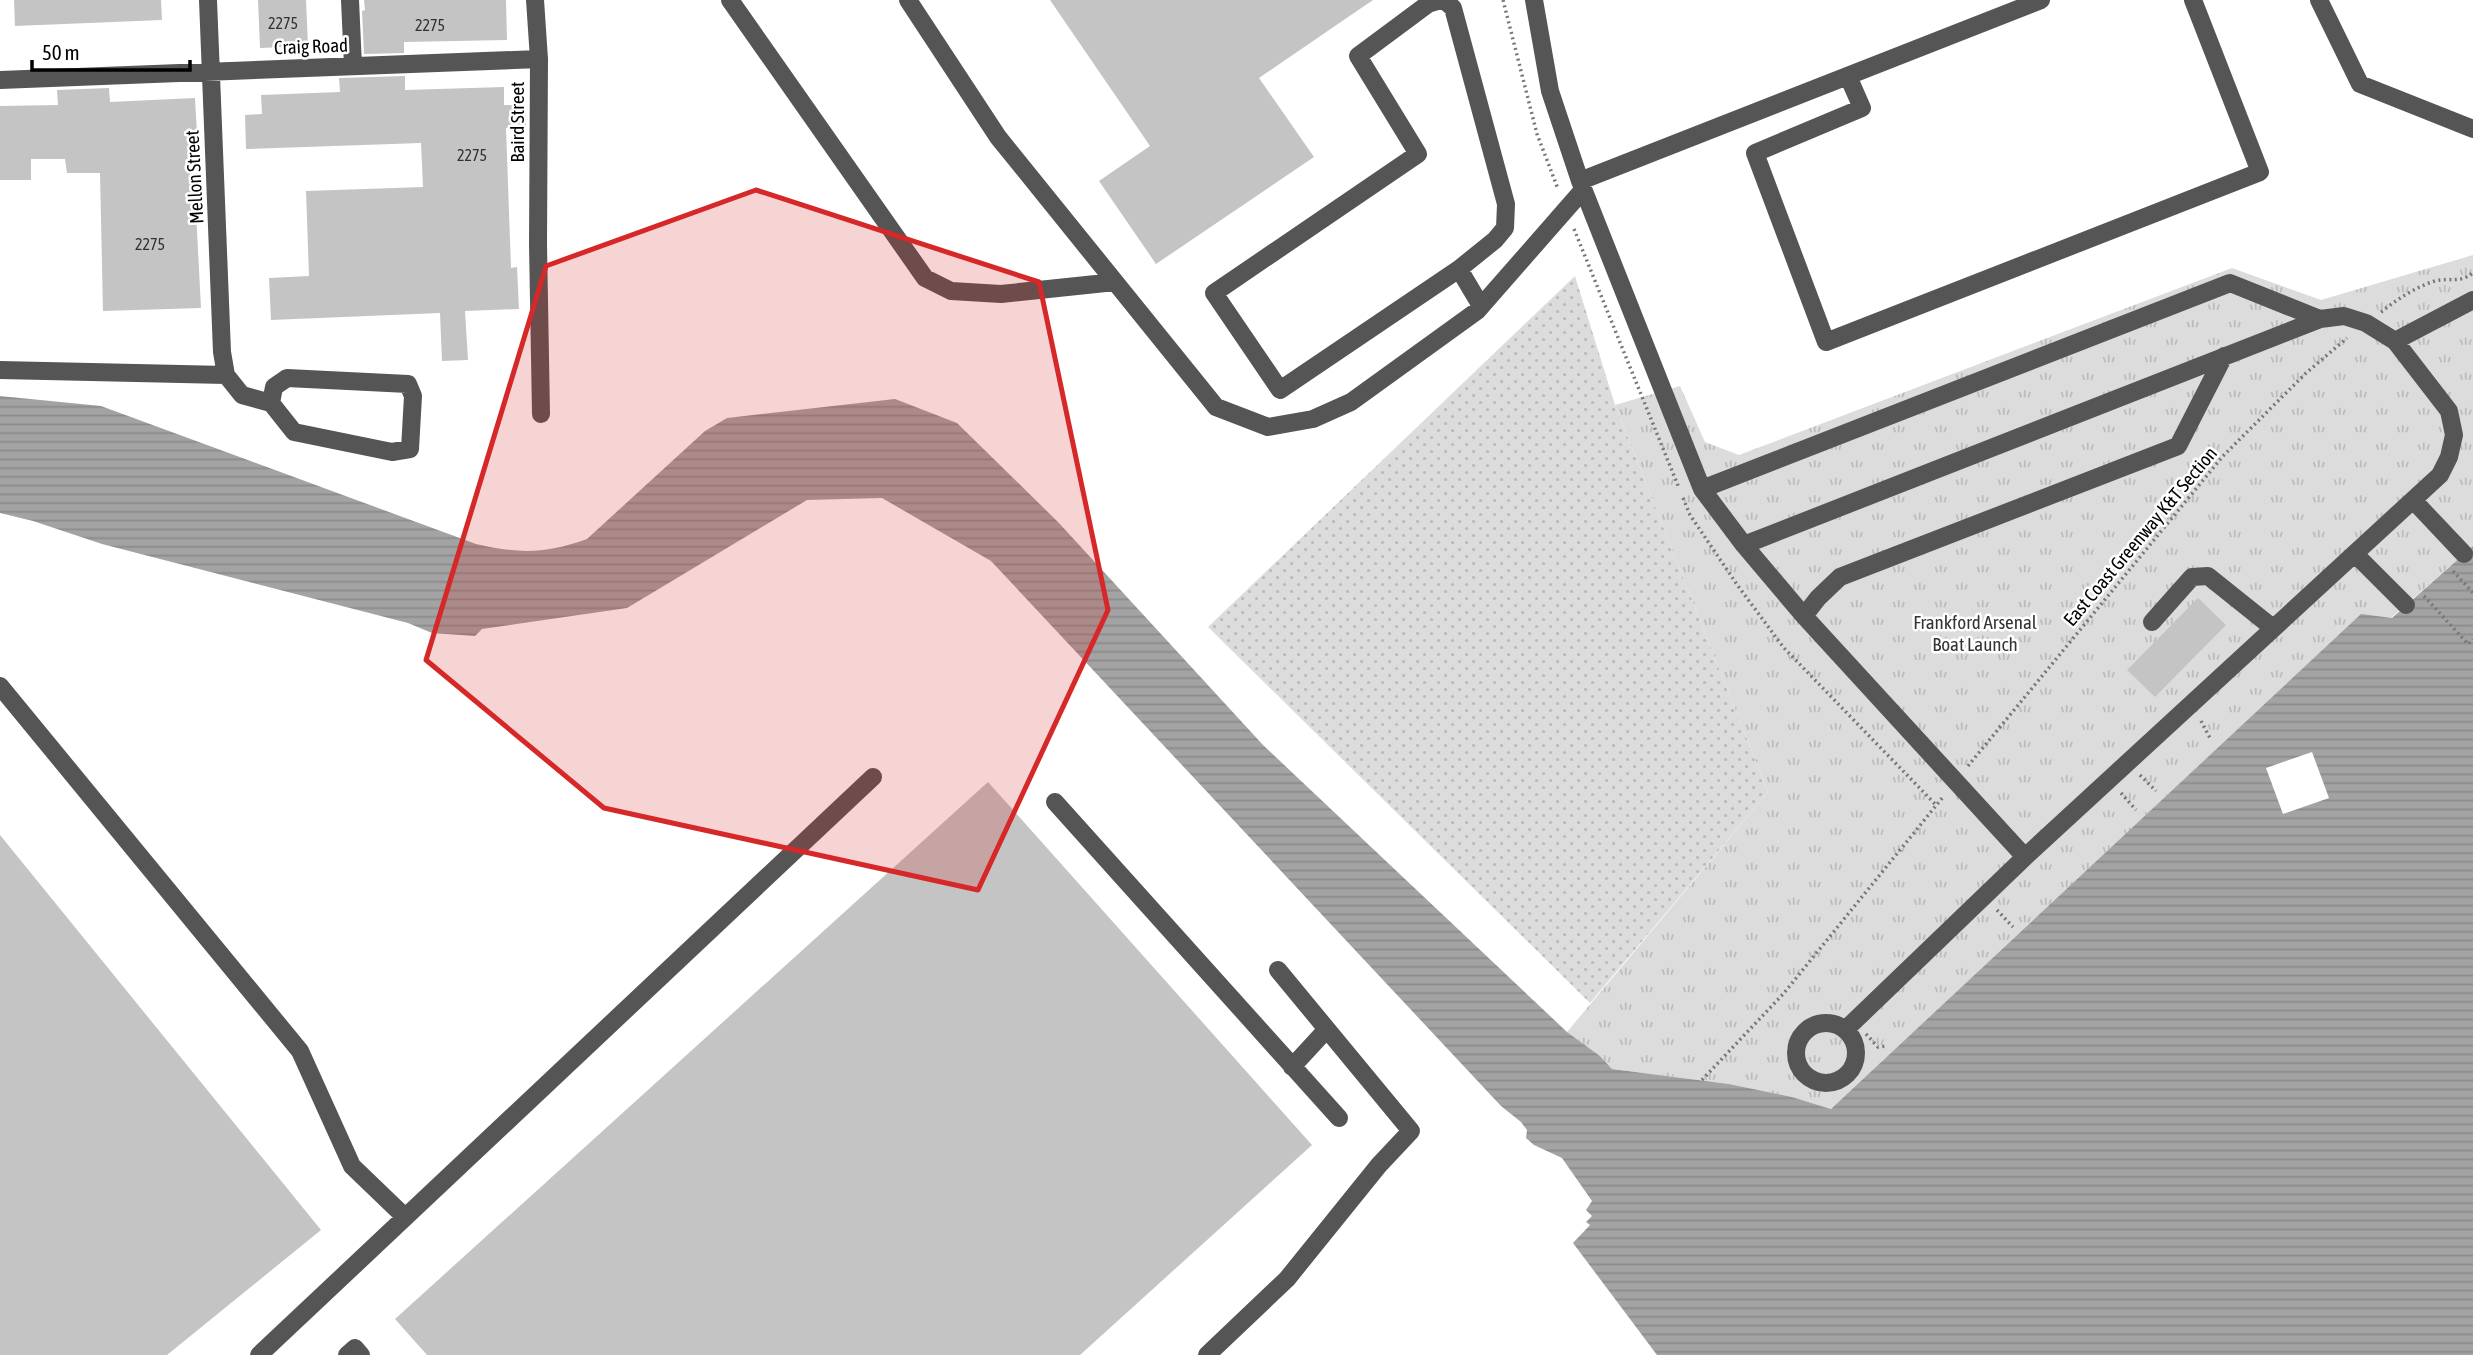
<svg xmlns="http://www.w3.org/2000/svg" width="2473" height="1355" font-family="'Asap Condensed',sans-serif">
<defs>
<pattern id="grass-dots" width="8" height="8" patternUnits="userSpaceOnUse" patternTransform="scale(1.75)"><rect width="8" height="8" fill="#dcdcdc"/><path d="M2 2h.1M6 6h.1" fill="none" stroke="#bbb" stroke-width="1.8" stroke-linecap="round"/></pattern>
<pattern id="park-tufts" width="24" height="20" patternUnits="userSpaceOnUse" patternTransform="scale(1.75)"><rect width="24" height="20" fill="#dcdcdc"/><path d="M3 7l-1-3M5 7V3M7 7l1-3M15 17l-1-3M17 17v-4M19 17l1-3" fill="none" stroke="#bbb"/></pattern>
<pattern id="water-rules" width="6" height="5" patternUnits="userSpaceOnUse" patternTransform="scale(1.75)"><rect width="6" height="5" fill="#a3a3a3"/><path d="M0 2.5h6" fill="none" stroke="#8b8b8b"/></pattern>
</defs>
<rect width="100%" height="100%" fill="#fff"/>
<path fill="url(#grass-dots)" d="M1575,276l40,129 153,387 -178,211 -382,-376z"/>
<path fill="url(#park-tufts)" d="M2473,255v291l-642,563 -39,-12 -63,-13 -117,-15 -12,-13 -33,-24 201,-240 -153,-387 65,-19 25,56 34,13 493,-187 89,32z"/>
<path fill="url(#water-rules)" d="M0,396l101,10 375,138c43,10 69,10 111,-5l118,-108 22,-13 168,-19 62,24 101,99 205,223 304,287 33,24 12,13 117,15 63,13 39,12 530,-495 31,4 81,-72v809h-816l-84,-112 17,-18 -4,-3 6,-6 -6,-6 6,-9 -30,-43 -28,-13 -8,-7 1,-8 -6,-8 -20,-16 -510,-545 -109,-63 -75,2 -180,108 -145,21 -7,7 -43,-3 -24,-10 -306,-79 -69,-23 -33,-8z"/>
<path fill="#fff" d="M2312,752l17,46 -46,16 -17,-46z"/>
<path fill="#c4c4c4" d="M14,0h147l1,20 -147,6z
M258,0h48l2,46 -48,2z
M364,0h142l1,40 -103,2v11l-40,1 -2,-43 3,-1z
M1050,0h323l-114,78 55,79 -158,107 -57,-83 51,-35z
M405,76v14l99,-3v18h21l1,22 -20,1 5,140 6,-1 2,42 -54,2 3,49 -26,1 -2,-48 -169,7 -2,-42 40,-2 -3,-85 117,-4 -2,-44 -175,6 -1,-34 17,-1 -1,-19 79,-3 -1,-14z
M109,88l1,14 85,-4 3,54 -5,1 8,155 -98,3 -3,-138h-33l-2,-14h-34v21h-31v-74l58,-1 -1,-15z
M2198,598l28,27 -71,72 -28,-27z
M988,782l324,363 -232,210h-653l-32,-36z
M0,835l321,395 -154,125h-167z"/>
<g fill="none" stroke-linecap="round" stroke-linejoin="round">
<path stroke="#777" stroke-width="3.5" stroke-dasharray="2 3.5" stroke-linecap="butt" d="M1503,0l34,134 21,55
M1574,229l105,259
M2381,312c17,-13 34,-25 54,-31 16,-4 23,3 38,-8
M1683,498l7,17 48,71 46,62 153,158
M2453,571l20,22
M2424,596l44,48 5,-5
M2201,721l9,17
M1968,766l255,-310 82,-82 42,-36
M2140,775l16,16
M2121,793l15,17
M1997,910l16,17
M1866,1034l12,13 9,-1
M1702,1080l82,-87 159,-196"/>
<path stroke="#555" stroke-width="18" d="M350,0l3,66
M535,0l4,59 -1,185 3,170
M730,0l195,278 26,13 50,3 114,-12
M908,0l90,137 218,270 52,20 45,-8 38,-17 126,-91 106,-121
M1441,0l-13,4 -70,52 60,98 -204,139 66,97 179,-121 36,-29 10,-12 1,-24 -53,-196 -9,-8
M1534,0l16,91 30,90 461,-181
M2319,0l41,84 113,45
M1848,76l14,32 -107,45 71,189 434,-170 -67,-172
M0,80l539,-21
M1580,181l122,308 42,56 60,71 221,241 -180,173
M1459,269l22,37
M0,370l226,5 -4,-23 -14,-352
M226,375l16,20 29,8 23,29 98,20 18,-3 3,-53 -5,-12 -121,-6 -13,9 -3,16
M1702,489l528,-206 90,36 24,-3 22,7 29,18
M2413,500l51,54
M1744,545l576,-226
M2355,554l51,51
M1804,616l14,-18 22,-21 338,-131 46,-90
M2152,622l40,-45 16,-1 65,52
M0,686l300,365 52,115 53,51
M1055,802l284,316
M2025,857l415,-382 9,-18 5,-22 -5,-24 -54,-70 78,-41
M1796 1053a30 30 0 1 1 60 0a30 30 0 1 1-60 0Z
M1292,1067l35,-38
M259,1355l614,-578
M347,1355l8,-7 6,7
M1207,1355l80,-76 92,-114 32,-34 -133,-161"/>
</g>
<path fill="#d62828" fill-opacity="0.2" stroke="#d62828" stroke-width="5" stroke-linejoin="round" d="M756,190l283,92 69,328 -130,280 -374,-82 -178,-148 120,-394z"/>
<g text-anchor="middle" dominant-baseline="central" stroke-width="5" stroke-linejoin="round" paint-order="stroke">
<g font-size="16" fill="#313131">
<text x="283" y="23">2275</text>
<text x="430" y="25">2275</text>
<text x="472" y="155">2275</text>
<text x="150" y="244">2275</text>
</g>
<g font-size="19" fill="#000" stroke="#fff">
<text transform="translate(311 46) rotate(-2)">Craig Road</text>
<text transform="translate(517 122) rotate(-90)">Baird Street</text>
<text transform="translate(194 177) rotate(-93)">Mellon Street</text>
<text transform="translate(2140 536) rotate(-50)">East Coast Greenway K&amp;T Section</text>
</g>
<g font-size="19" fill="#333" stroke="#fff">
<text x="1975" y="622">Frankford Arsenal<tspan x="1975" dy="22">Boat Launch</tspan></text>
</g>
</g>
<path d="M32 60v10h158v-10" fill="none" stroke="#000000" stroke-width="3.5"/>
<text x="42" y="60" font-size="21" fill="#000000" stroke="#ffffff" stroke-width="5" paint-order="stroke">50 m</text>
</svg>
